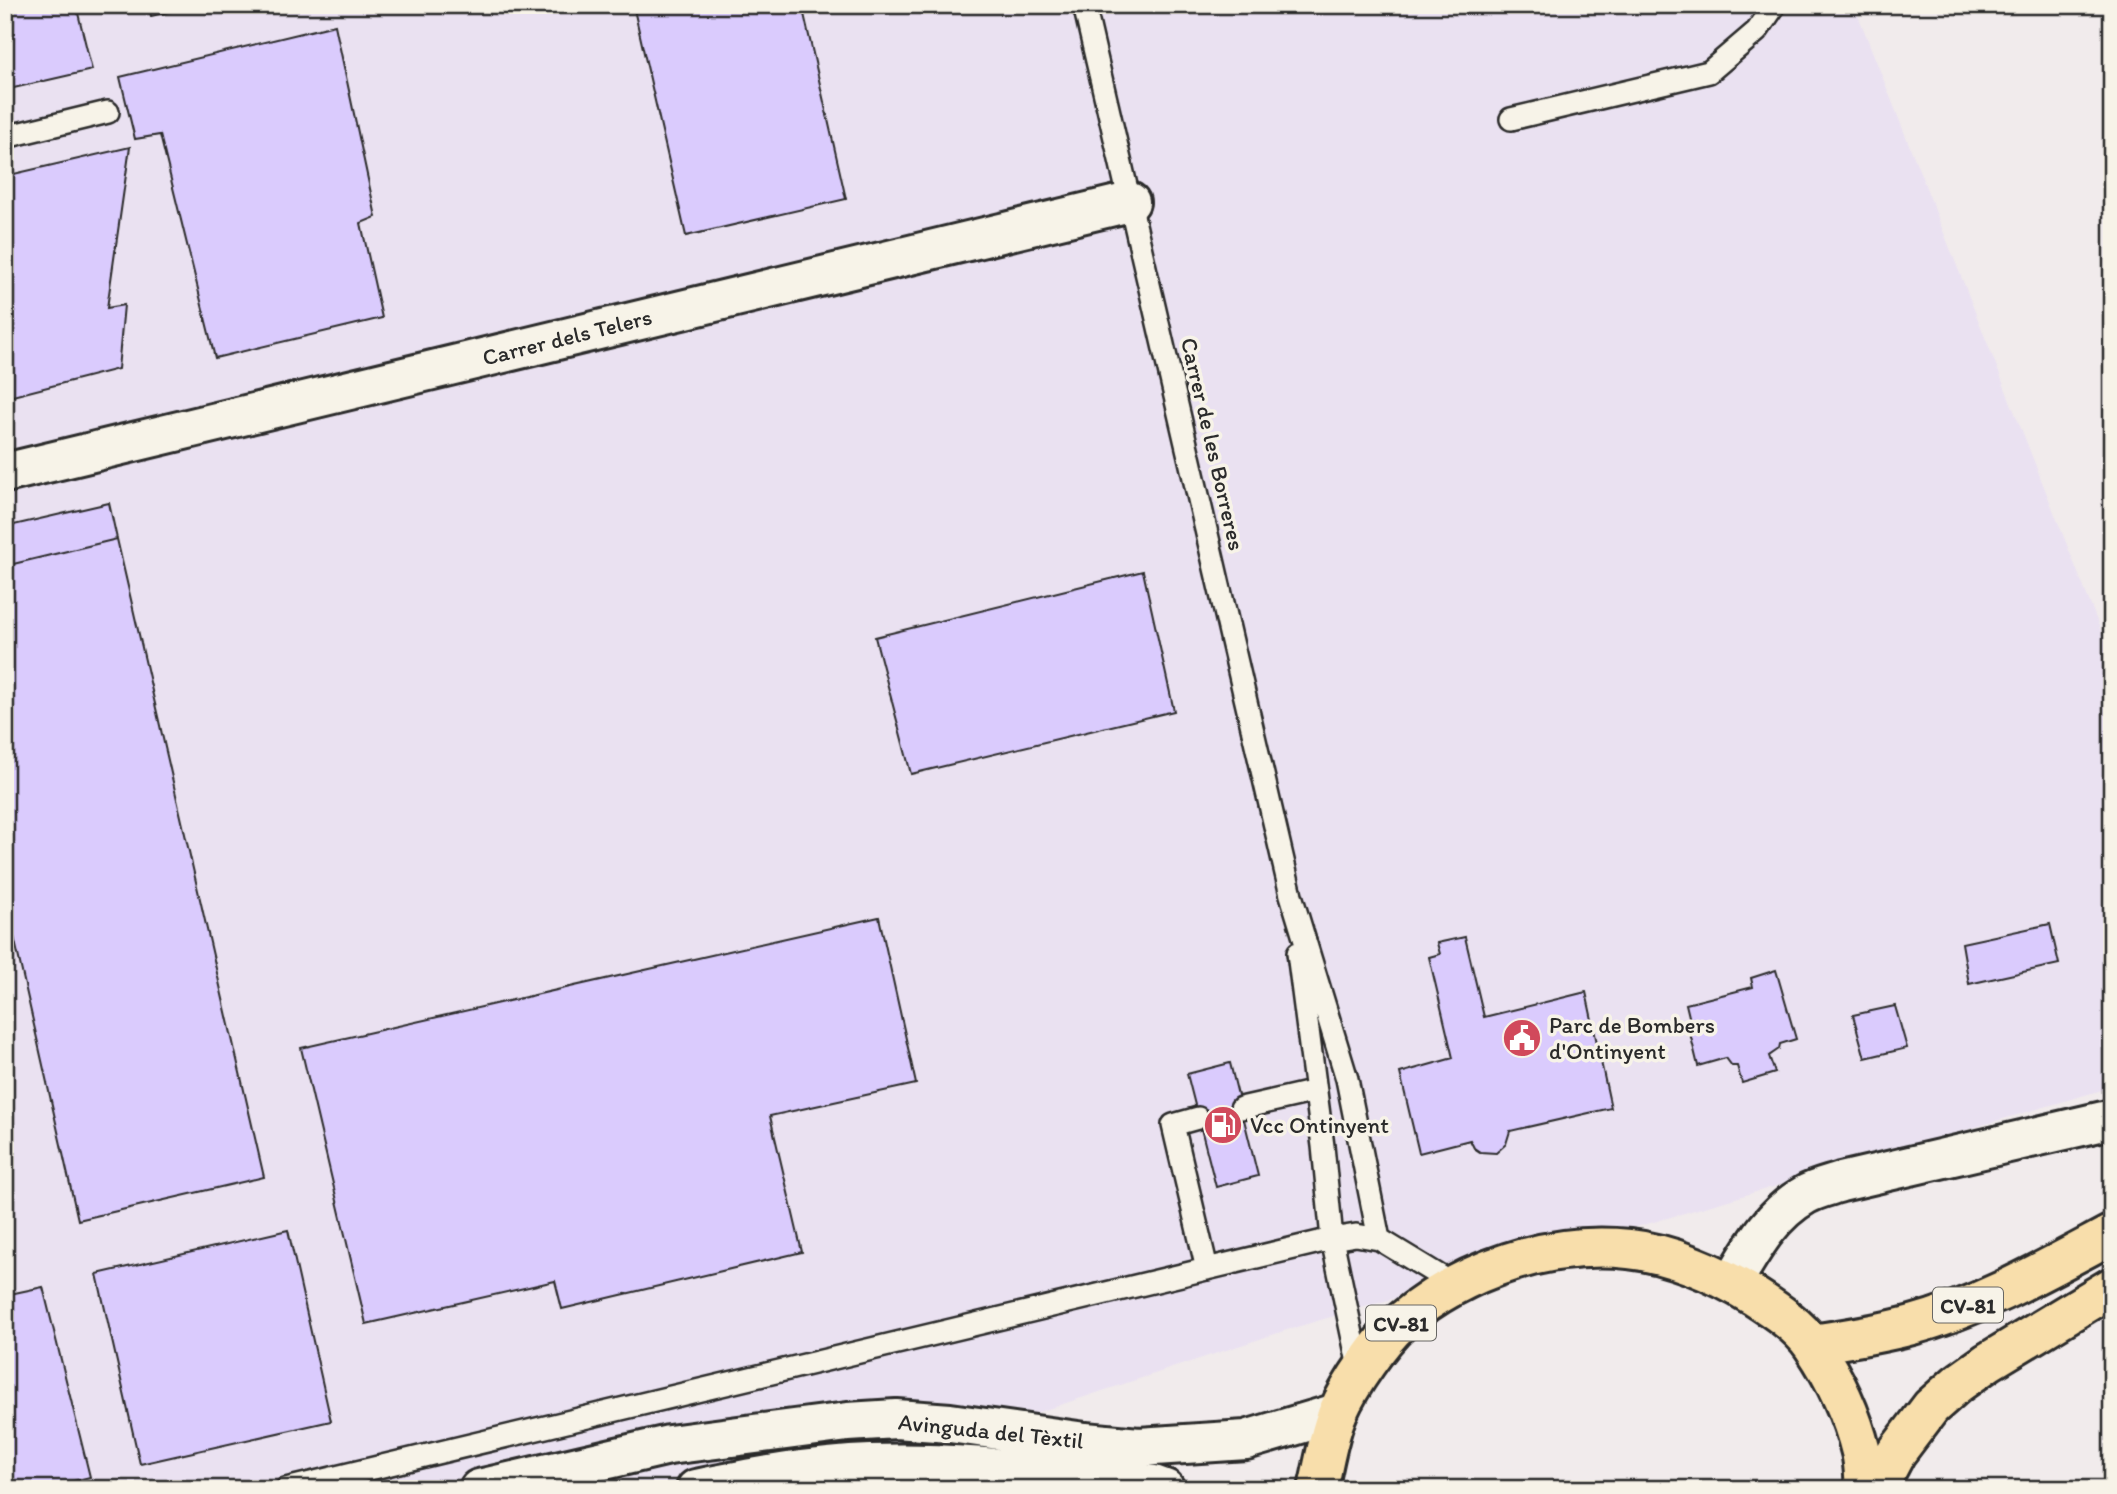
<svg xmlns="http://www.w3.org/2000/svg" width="2117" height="1494" font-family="Itim,sans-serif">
<rect width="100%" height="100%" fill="#f1ebec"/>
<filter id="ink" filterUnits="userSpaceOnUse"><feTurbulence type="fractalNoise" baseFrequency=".0143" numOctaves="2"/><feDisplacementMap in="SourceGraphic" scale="14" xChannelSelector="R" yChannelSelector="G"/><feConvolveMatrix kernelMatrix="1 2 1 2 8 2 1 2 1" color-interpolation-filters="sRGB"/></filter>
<g filter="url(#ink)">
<path fill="#eae1f1" d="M5,5h1849l258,654v428l-822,242 -484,160h-801z"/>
<path fill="#dacbfd" stroke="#2b2b2b" stroke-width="2" d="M5,5h71l16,65 -87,20z
M148,5h50l-47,11z
M633,5h169l44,194 -160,37z
M335,25l41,192 -15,6 21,95 -167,40 -55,-223 -25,4 -15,-62z
M130,147l-23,161 17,-3 -6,64 -113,29v-222z
M109,503l8,36 -112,27v-39z
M117,539l147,638 -186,43 -73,-323v-331z
M1143,571l31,140 -263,63 -36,-137z
M879,917l37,167 -146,32 32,136 -240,57 -7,-28 -189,43 -65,-276z
M2050,924l9,40 -90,20 -7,-41z
M1465,937l19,80 102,-25 25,116 -101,23 -4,13 -10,9 -16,-1 -6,-4 -4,-8 -51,13 -19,-80 53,-15 -24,-101 11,-3 -3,-11z
M1776,970l20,69 -16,5 -1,5 -10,7 6,17 -33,10 -5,-17h-5l-6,-8 -28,8 -8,-33h3l-7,-29 67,-17 -2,-9z
M1895,1006l12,42 -42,10 -12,-43z
M1230,1063l28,113 -42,11 -29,-113z
M288,1230l43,191 -191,43 -43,-190z
M43,1287l47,190 -50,12h-35v-194z"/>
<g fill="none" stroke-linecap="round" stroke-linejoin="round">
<g stroke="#2b2b2b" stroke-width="26">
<path id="lane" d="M1084,5l207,890 56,184 32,160 74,45
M1511,119l198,-47 48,-41 18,-26
M5,137l103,-25
M1298,953l25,193 9,93 28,133
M1241,1108l75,-17
M1198,1118l-25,7 34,144
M286,1489l1046,-250 24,-4 23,4"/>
</g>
<g stroke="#2b2b2b" stroke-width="44">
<path id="street" d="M5,473l1125,-271
M1732,1283c20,-33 38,-68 73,-88 10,-6 24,-9 36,-13l271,-63"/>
</g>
<g stroke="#2b2b2b" stroke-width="44">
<path id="secondary" d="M479,1489l190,-44 179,-23 48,-3 54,4 135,19 54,5 107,-7 91,-27
M696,1489c58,-12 116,-23 175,-25 94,-4 190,12 283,21l11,4"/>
</g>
<g stroke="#2b2b2b" stroke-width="44">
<path id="primary" d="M1812,1344c34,-5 67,-10 100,-19 70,-19 136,-57 200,-91
M1318,1489c6,-25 10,-54 20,-77 12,-28 42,-71 64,-91 62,-52 146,-80 227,-72 40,4 89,25 123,46 20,13 47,30 61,51 21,31 39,69 48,106 3,12 3,25 4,37
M1877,1489l19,-36 35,-46 26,-23 31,-22 124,-75"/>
</g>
<use href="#lane" stroke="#f7f3e8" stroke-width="21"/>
<use href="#street" stroke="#f7f3e8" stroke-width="38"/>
<use href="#secondary" stroke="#f7f3e8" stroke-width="38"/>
<use href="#primary" stroke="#f8deab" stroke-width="38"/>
</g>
</g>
<defs>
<g id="civic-disc" transform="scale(2.0125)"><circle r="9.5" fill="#d1495b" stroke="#f7f3e8"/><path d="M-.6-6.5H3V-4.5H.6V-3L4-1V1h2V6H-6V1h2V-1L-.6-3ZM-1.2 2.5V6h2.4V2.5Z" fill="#fff"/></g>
<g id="fuel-disc" transform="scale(2.0125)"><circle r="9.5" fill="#d1495b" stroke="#f7f3e8"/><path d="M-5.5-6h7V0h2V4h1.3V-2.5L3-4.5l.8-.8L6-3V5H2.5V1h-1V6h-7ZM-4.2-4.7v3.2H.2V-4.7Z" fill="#fff"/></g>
</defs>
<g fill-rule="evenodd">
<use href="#civic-disc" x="1522" y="1038"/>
<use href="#fuel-disc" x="1223" y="1125"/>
</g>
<g text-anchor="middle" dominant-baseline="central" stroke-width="7" stroke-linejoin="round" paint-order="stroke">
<g fill="#f7f3e8" stroke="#686764" stroke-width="2">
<rect x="1933" y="1287.5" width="70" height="35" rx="5"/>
<rect x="1366" y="1305.5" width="70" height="35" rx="5"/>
</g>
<g font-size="21" font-weight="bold" fill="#2b2b2b">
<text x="1968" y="1305">CV-81</text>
<text x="1401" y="1323">CV-81</text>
</g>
<g font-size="23" fill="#2b2b2b" stroke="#f7f3e8">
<text transform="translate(567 337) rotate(-14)">Carrer dels Telers</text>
<text transform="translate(1213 444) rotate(77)">Carrer de les Borreres</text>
<text transform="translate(991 1431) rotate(6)">Avinguda del Tèxtil</text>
</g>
<g font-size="23" fill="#2b2b2b" stroke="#f7f3e8" text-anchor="start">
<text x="1549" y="1025">Parc de Bombers<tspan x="1549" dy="26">d'Ontinyent</tspan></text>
<text x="1250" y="1125">Vcc Ontinyent</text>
</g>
</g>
<rect width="2117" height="1494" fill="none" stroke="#f7f3e8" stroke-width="28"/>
<rect x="14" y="14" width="2089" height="1466" fill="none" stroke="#2b2b2b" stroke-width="2.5" filter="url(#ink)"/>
</svg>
